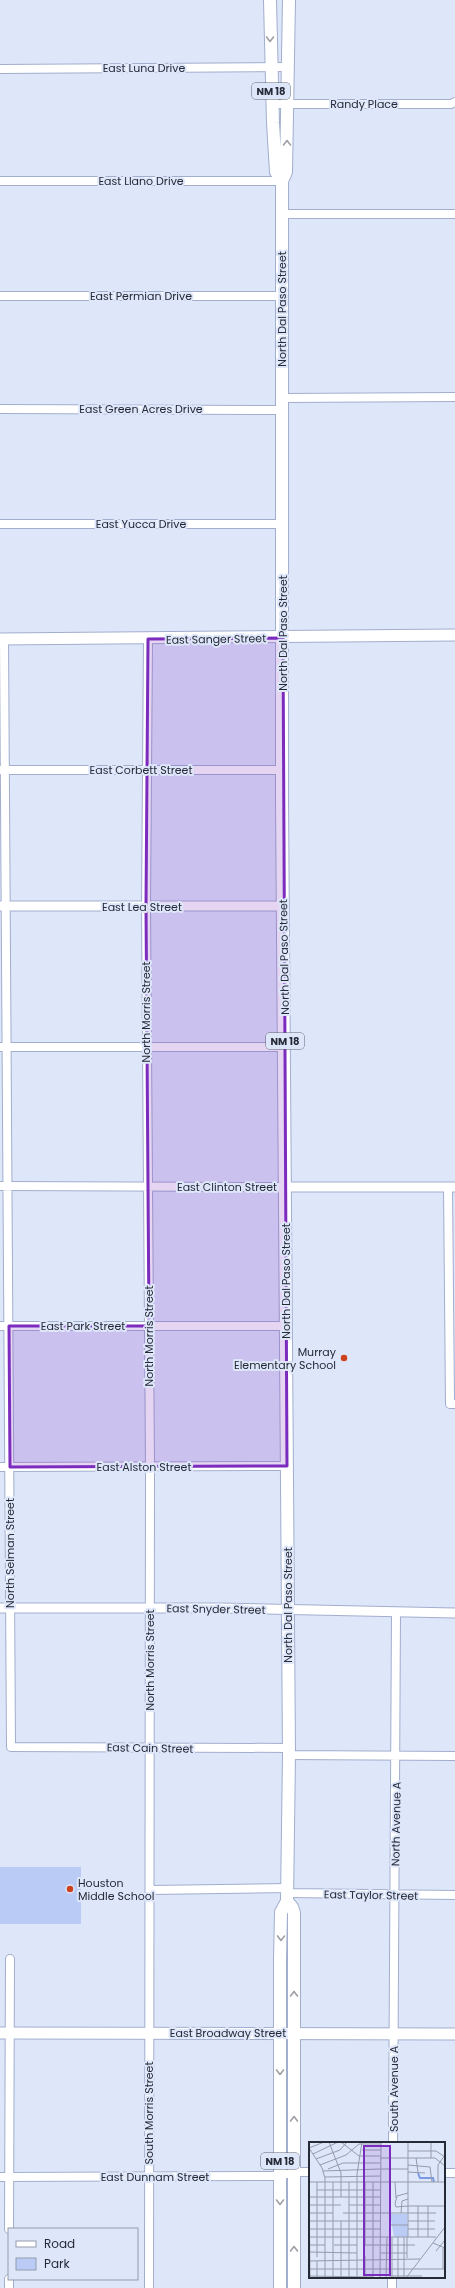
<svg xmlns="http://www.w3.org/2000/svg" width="455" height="2288" font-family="Poppins,sans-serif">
<rect width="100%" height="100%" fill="#dee6fa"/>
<path fill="#baccf5" d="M0,1867h81v57h-81z"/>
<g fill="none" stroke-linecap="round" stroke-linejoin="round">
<g stroke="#a1aecd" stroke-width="10">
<path id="minor" d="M0,69l289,-2
M272,104h179l4,-2
M0,181h282
M282,214h173
M0,296h282
M282,398l173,-1
M0,409l282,1
M0,524h283
M4,639l7,1108 278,1
M148,639l-2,268 4,560 -1,821
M1,770h281
M0,1047h285
M0,1186l286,1
M448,1187l2,217h5
M0,1326h286
M0,1467l287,-1
M289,1755l166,1
M150,1890l138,-2
M288,1893l167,2
M393,2143l3,-530
M444,2173h11
M0,2177l280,-1 14,-4h16
M9,2229l1,-270
M9,2288v-9
M392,2288v-11"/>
</g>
<g stroke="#a1aecd" stroke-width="11">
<path id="tertiary" d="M0,906h284
M286,1187h169
M0,1608h221l234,5"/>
</g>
<g stroke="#a1aecd" stroke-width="13">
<path id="secondary" d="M0,639l455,-4
M0,2033l455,1"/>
</g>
<g stroke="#a1aecd" stroke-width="14">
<path id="primary" d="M270,0l3,123 3,49 6,9
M287,1901l5,6 2,6v375
M280,2288v-329l1,-47 6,-11 2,-146 -7,-955v-619l4,-9 3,-172"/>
</g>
<use href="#minor" stroke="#fff" stroke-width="8"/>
<use href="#tertiary" stroke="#fff" stroke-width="9"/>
<use href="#secondary" stroke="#fff" stroke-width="11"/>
<use href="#primary" stroke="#fff" stroke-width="12"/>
</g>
<defs><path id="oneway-chevron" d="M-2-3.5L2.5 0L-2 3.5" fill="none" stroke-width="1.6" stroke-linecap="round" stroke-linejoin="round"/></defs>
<g stroke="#9d9fa5">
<use href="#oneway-chevron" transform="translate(270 39) rotate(90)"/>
<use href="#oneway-chevron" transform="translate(287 143) rotate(-90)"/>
<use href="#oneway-chevron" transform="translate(281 1938) rotate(91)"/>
<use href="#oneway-chevron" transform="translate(294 1994) rotate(-90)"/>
<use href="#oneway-chevron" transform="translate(280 2072) rotate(90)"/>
<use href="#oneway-chevron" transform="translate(294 2119) rotate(-90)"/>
<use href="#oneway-chevron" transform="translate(280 2202) rotate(90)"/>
<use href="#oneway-chevron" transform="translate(294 2249) rotate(-90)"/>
</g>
<path fill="#7b2cbf" fill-opacity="0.2" stroke="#7b2cbf" stroke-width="3" stroke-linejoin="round" d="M283,638l4,828 -277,1 -1,-141h140l-3,-419 2,-268z"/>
<g fill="#cb421d" stroke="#dee6fa" stroke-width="1.5">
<circle cx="344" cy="1358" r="4"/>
<circle cx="70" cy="1889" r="4"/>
</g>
<g text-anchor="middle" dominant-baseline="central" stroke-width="4" stroke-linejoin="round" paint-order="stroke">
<g fill="#dee6fa" stroke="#5c6271" stroke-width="1">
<rect x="252" y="83" width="38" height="16" rx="3"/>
<rect x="266" y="1033" width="38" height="16" rx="3"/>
<rect x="261" y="2153" width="38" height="16" rx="3"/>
</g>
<g font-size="10" font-weight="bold" fill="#252a36">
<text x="271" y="91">NM 18</text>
<text x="285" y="1041">NM 18</text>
<text x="280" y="2161">NM 18</text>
</g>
<g font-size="11" fill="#252a36" stroke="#dee6fa">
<text x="144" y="68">East Luna Drive</text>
<text x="364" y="104">Randy Place</text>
<text x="141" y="181">East Llano Drive</text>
<text x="141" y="296">East Permian Drive</text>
<text transform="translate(282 309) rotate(-90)">North Dal Paso Street</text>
<text x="141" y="409">East Green Acres Drive</text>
<text x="141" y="524">East Yucca Drive</text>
<text transform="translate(283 633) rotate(-90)">North Dal Paso Street</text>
<text transform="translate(216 639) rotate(-1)">East Sanger Street</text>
<text x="141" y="770">East Corbett Street</text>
<text x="142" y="907">East Lea Street</text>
<text transform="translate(284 957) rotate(-91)">North Dal Paso Street</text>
<text transform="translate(146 1012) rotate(-90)">North Morris Street</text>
<text x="227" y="1187">East Clinton Street</text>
<text transform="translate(286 1281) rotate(-90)">North Dal Paso Street</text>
<text x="83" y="1326">East Park Street</text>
<text transform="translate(149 1336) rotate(-90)">North Morris Street</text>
<text x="144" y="1467">East Alston Street</text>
<text transform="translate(10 1553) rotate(-90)">North Selman Street</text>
<text transform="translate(288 1605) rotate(-90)">North Dal Paso Street</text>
<text transform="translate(216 1609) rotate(1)">East Snyder Street</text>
<text transform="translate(150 1660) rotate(-90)">North Morris Street</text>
<text transform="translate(150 1748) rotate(1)">East Cain Street</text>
<text transform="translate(396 1824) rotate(-89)">North Avenue A</text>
<text transform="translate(371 1895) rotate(1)">East Taylor Street</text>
<text x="228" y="2033">East Broadway Street</text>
<text transform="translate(394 2089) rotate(-90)">South Avenue A</text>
<text transform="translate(149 2113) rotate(-90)">South Morris Street</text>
<text x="155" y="2177">East Dunnam Street</text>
</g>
<g font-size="11" fill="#252a36" stroke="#dee6fa" text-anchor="end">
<text x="336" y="1352">Murray<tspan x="336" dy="13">Elementary School</tspan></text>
<text x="78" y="1883" text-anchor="start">Houston<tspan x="78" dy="13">Middle School</tspan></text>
</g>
</g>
<g transform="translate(309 2142)">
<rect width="136" height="136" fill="#dee6fa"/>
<path d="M81,72h17l1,23h-14z" fill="#baccf5"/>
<path fill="none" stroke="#7b99e4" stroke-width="2" d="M109,31l2,5h13l1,4"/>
<path fill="none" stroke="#949bac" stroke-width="1" d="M20,0l12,31v9M32,0l18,14h21M0,6l15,-6M0,6l13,20 3,10v100M53,8h19M99,9h28l9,6M4,12l25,-12M71,16h55l10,8M107,16l2,14M122,16v-16M7,17l24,-9 7,-8M11,23l26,-10 13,-11h22M99,23l22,2M121,25l2,15M19,27l15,-6h37M72,27h27M14,29l57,-2M99,30l17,1M16,35l55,-1M0,40l1,96M0,40h136M8,40v75M24,40v96M32,40v15M40,40v96M56,40v63h15M64,40v96M86,40l1,16M129,40v-17l7,-10M8,48h63M99,51l-11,3 -2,8 1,3 12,-1M0,55h71M1,63h31M40,63h31M99,64h37M109,64v31M1,71h23M34,71h65M81,71v12h18M92,71l1,-12 6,-2M99,71h28M0,79h71M32,79v55M99,79h27M0,87h71M99,87h27M0,95h127M98,95v21M99,95v-95M119,95v-31M124,101l12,5M0,103h16M25,103h23M72,103h34M134,106v21M127,109l9,-11M1,110l47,1M72,111h26M0,119l111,-2M0,127h136M0,134l64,1M80,134h33M8,135v-16M56,135v-21M48,136v-104l5,-32M71,136l1,-136M77,136l1,-41M83,136v-41M89,136v-41M95,136v-41M97,136l39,-51"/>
<path fill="#7b2cbf" fill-opacity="0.15" stroke="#7b2cbf" stroke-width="2" d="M55,4h26v129h-26z"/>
<rect width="136" height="136" fill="none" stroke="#252a36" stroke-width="2"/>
</g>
<rect x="8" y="2228" width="130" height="52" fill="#dee6fa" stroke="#949bac"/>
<rect x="16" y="2241" width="20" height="6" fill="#ffffff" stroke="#949bac"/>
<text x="44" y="2248" font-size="12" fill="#252a36">Road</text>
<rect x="16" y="2258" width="20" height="12" fill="#baccf5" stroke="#949bac"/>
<text x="44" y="2268" font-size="12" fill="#252a36">Park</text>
</svg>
